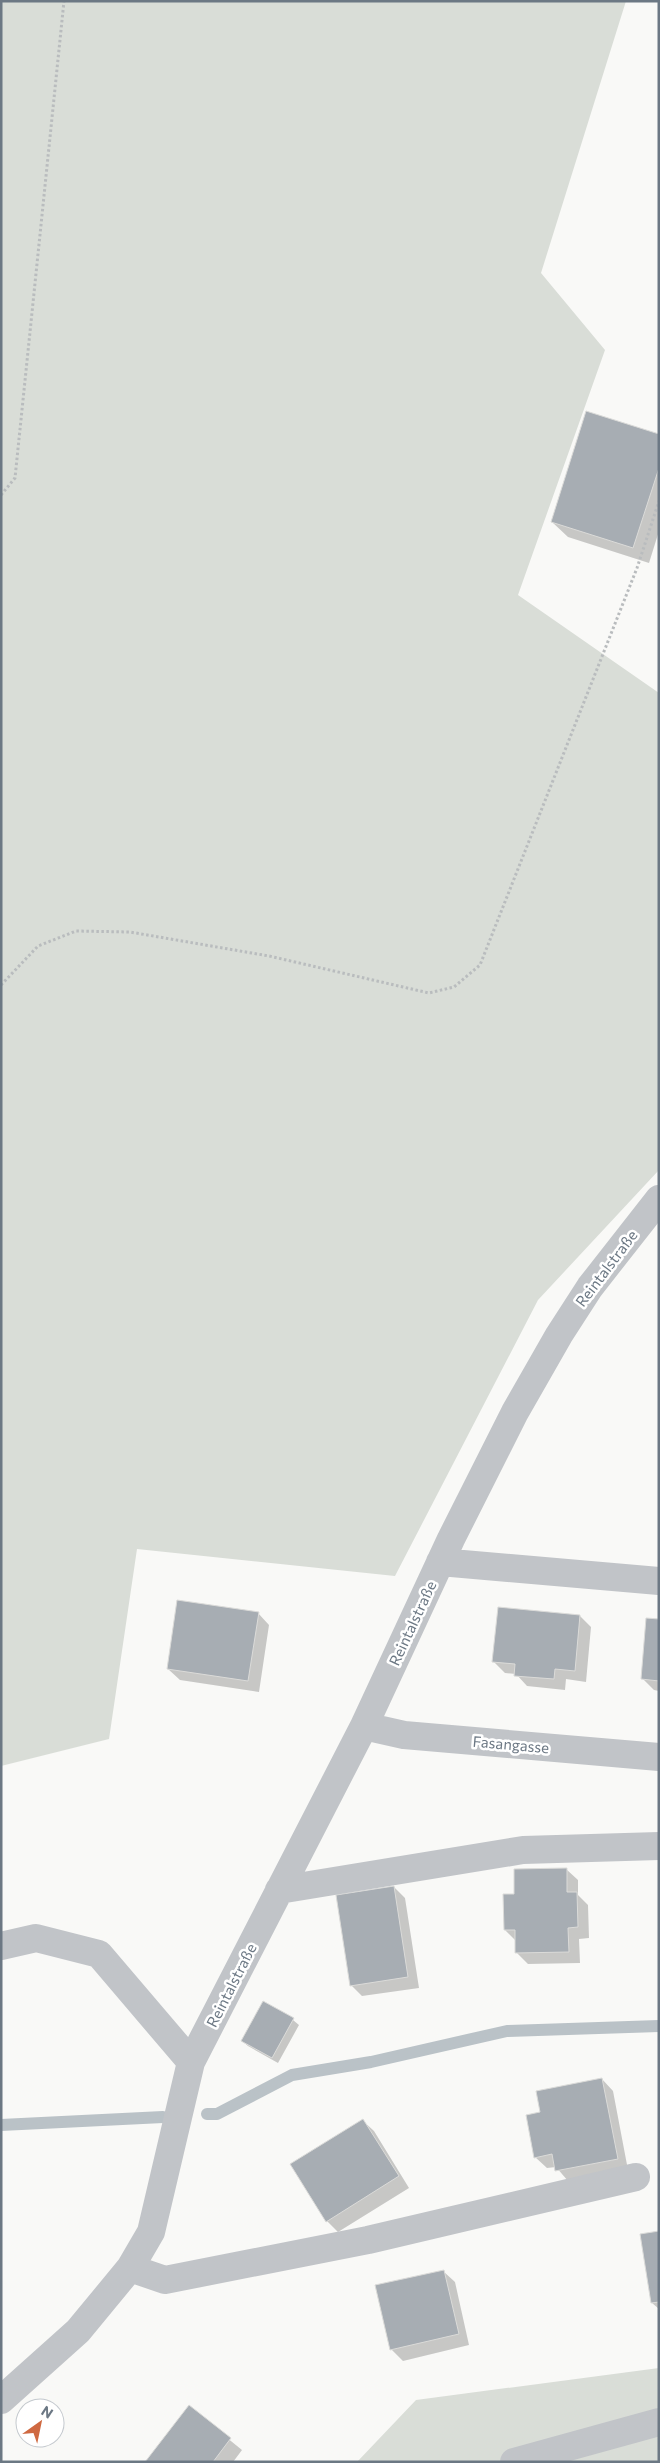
<svg xmlns="http://www.w3.org/2000/svg" width="660" height="2463" font-family="Commissioner,sans-serif">
<rect width="100%" height="100%" fill="#f9f9f7"/>
<path fill="#d9ddd7" d="M1,1h625l-85,272 64,77 -87,245 141,98v477l-121,130 -143,276 -258,-27 -28,190 -108,27z
M659,2368v94h-302l59,-62z"/>
<path fill="#0003" d="M659,436v95l-10,32 -81,-26 -16,-15z
M258,1613l11,12 -10,67 -79,-12 -12,-11z
M580,1616l11,11 -5,55 -20,-3 -1,11 -38,-4 -11,-12 -11,-1 -11,-11z
M659,1621v70l-5,-1 -11,-11z
M566,1869l12,11v15l10,10 1,33 -10,1 1,24 -52,1 -11,-11 -1,-12 -11,-11 11,-35z
M394,1887l11,11 14,90 -57,8 -11,-11z
M263,2003l30,17 6,5 -21,38 -30,-17 -6,-5z
M602,2079l11,12 15,79 -60,11 -12,-14 -9,1 -12,-11 6,-44z
M362,2120l12,11 35,57 -71,44 -11,-11z
M659,2232v77l-7,-6 -10,-68z
M443,2271l12,11 14,63 -66,16 -12,-12z
M189,2407l53,43 -9,12h-87z"/>
<g fill="none" stroke-linecap="round" stroke-linejoin="round">
<path stroke="#bac2c7" stroke-width="12" d="M207,2114h10l75,-39 79,-13 136,-31 152,-5
M1,2125l162,-8"/>
</g>
<path fill="#a7adb3" stroke="#dbdbd9" d="M586,411l73,23v34l-26,80 -82,-26z
M177,1600l82,12 -11,69 -81,-12z
M498,1607l82,8 -5,56 -20,-2 -1,10 -40,-3 1,-12 -23,-2z
M646,1618l13,1v62l-18,-2z
M567,1868v24h10l1,35 -10,1 1,24 -54,1v-23h-11l-1,-36h11v-25z
M394,1886l14,91 -58,9 -14,-91z
M263,2001l31,17 -22,40 -31,-17z
M602,2078l16,81 -63,12 -3,-17 -18,4 -8,-43 14,-3 -4,-21z
M363,2119l36,57 -73,46 -36,-58z
M659,2231v71l-8,1 -11,-69z
M444,2270l15,64 -69,16 -15,-65z
M189,2405l42,33 -18,24h-68z"/>
<g fill="none" stroke-linecap="round" stroke-linejoin="round">
<path stroke="#b9bcbe" stroke-width="3" stroke-dasharray="2.5 2.5" stroke-linecap="butt" d="M1,495l14,-17 49,-477
M1,985l37,-39 38,-15 54,1 139,24 160,37 25,-6 26,-22 157,-397 22,-67"/>
<path stroke="#c1c4c8" stroke-width="28" d="M440,1562l219,19
M364,1726l40,9 255,22
M279,1890l244,-40 136,-4
M1,1946l35,-8 63,16 92,108
M130,2268l35,12 203,-40 268,-63
M1,2400l77,-69 52,-63 21,-36 40,-170 173,-336 87,-187 64,-127 44,-77 31,-48 69,-88
M514,2462l145,-40"/>
</g>
<g text-anchor="middle" dominant-baseline="central" stroke-width="5" stroke-linejoin="round" paint-order="stroke">
<g font-size="15" fill="#6c7884" stroke="#fff">
<text transform="translate(606 1268) rotate(-53)">Reintalstraße</text>
<text transform="translate(412 1623) rotate(-65)">Reintalstraße</text>
<text transform="translate(511 1744) rotate(5)">Fasangasse</text>
<text transform="translate(231 1985) rotate(-63)">Reintalstraße</text>
</g>
</g>
<rect width="660" height="2463" fill="none" stroke="#6c7884" stroke-width="5"/>
<g transform="translate(40 2423) rotate(33)"><circle r="24" fill="#ffffff" stroke="#c4c9ce"/>
<path d="M0-4L9 19L0 12L-9 19Z" fill="#cf6941"/>
<text y="-8" font-size="14" font-weight="bold" text-anchor="middle" fill="#6c7884">N</text>
</g>
</svg>
